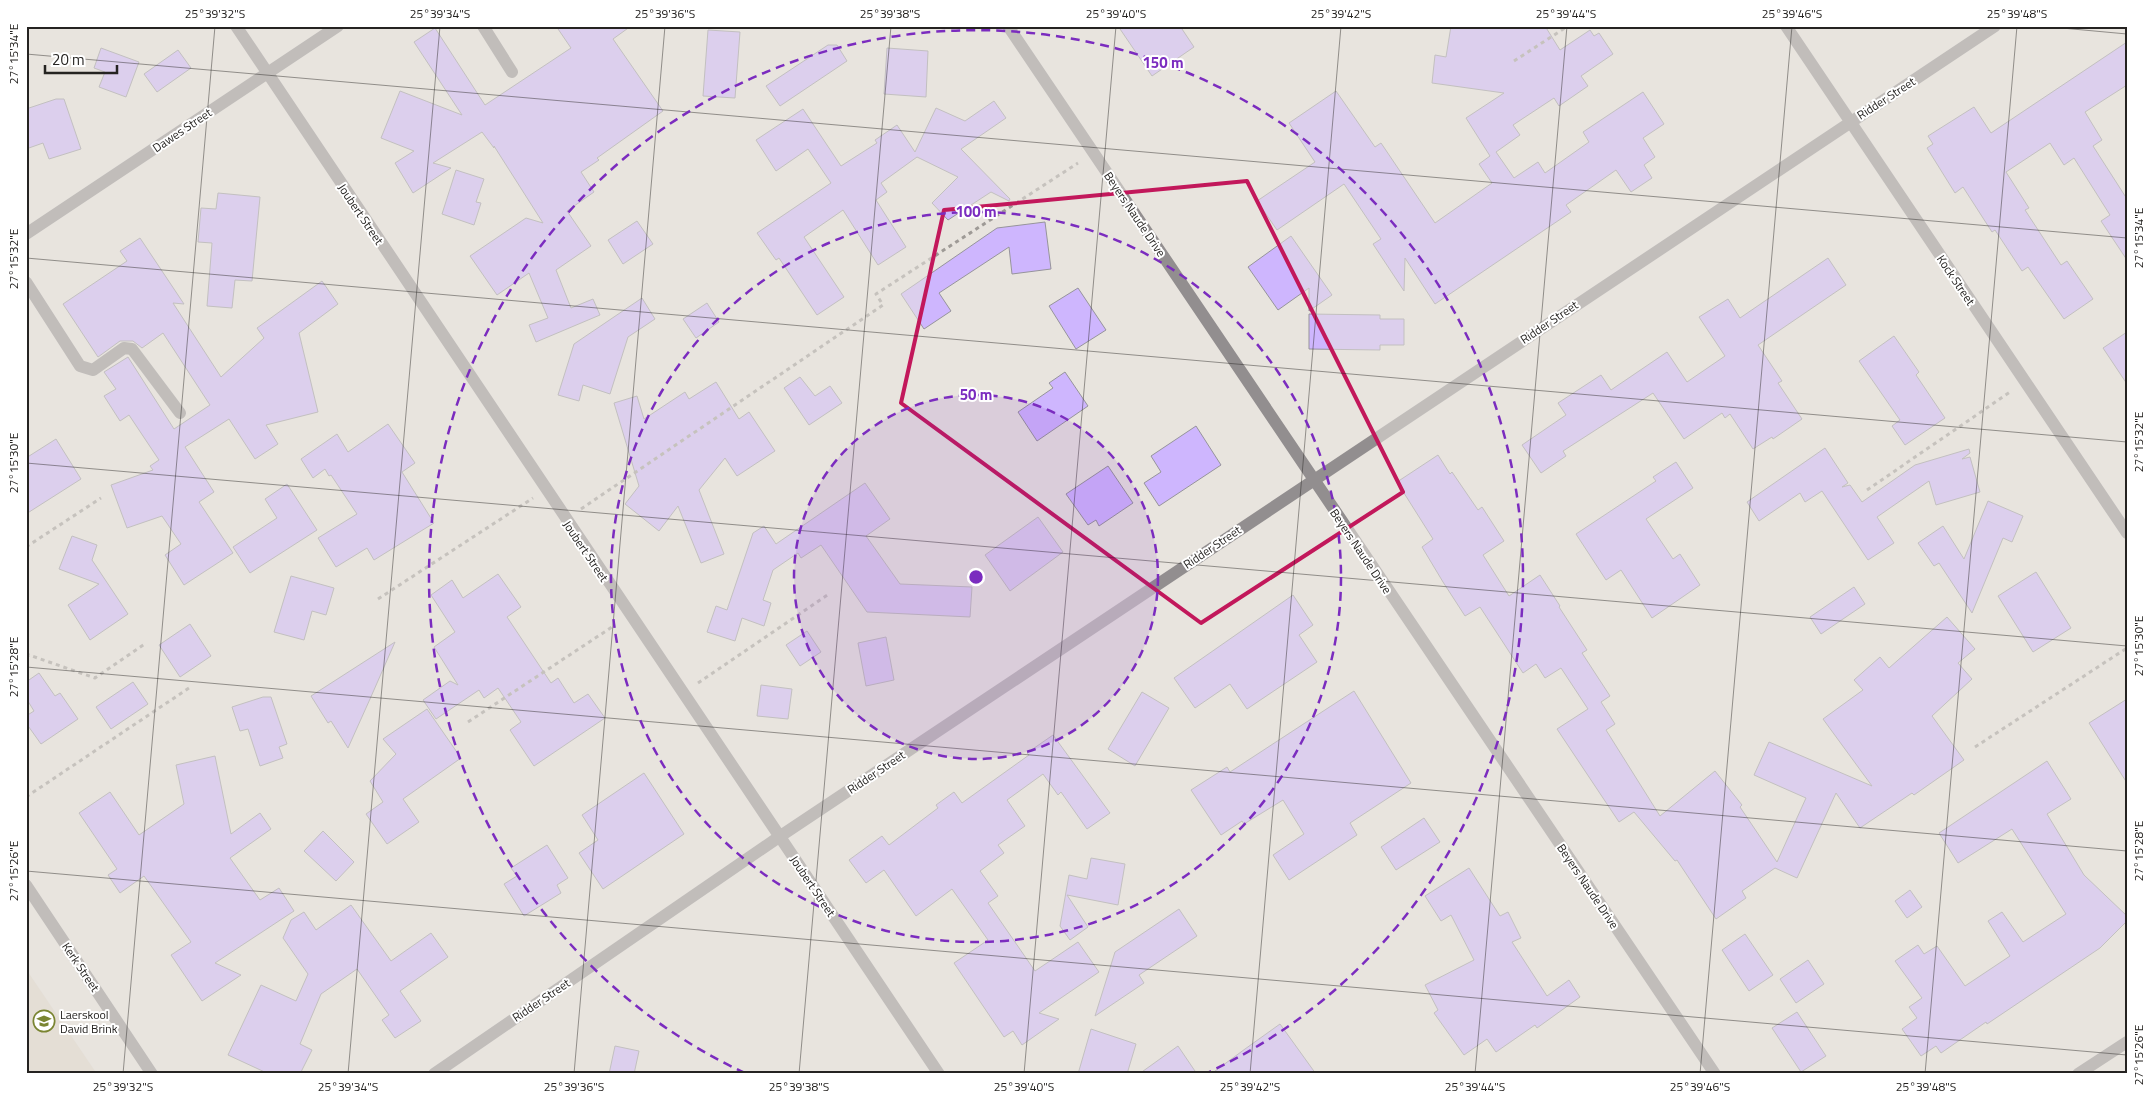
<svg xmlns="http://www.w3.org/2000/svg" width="2153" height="1100" font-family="'Titillium Web',sans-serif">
<rect width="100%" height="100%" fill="#e8e4de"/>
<path fill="#dfd7cb" d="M26,969l71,105h-71z"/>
<path fill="#ceb6fe" stroke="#96949b" d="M556,26h75l-18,13 50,72 -66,47 2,2 -18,12 13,20 -27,19 24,35 -35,24 15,38 22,-9 7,16 -64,27 -7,-17 19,-7 -19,-45 -32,22 -27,-39 56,-38 17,5 -49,-77v2l-12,-16 -49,31 18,5 -38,25 -18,-30 19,-12 -33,-13 19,-47 62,24 -48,-73 21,-14 50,77 86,-57z
M1118,26h62l14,21 -42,29z
M1451,26h94l15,24 30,-20 4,6 5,-3 14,21 -32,22 7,10 -29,20 -5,-8 -41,27 7,10 -24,17 18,26 24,-16 7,11 44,-31 -6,-10 60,-40 21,32 -21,14 12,19 -11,8 8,13 -21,14 -15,-22 -50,35 5,7 -136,92 -30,-46 -1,33 -31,-47 8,-5 -37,-55 -67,46 -20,-29 58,-39 -26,-39 47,-32 39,56 6,-4 54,80 57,-40 -13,-19 11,-8 -24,-38 38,-25 -72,-10 3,-28 11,2z
M708,30l32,2 -5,66 -32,-2z
M2127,42v43l-42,27 17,28 -9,6 34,53v61l-26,-39 9,-6 -36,-57 -10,7 -14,-22 -44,29 23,36 -4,2 36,55 6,-4 26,38 -29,20 -36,-52 -6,4 -27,-41 -3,2 -29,-45 -8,6 -28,-45 6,-4 -5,-8 46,-29 17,26z
M828,45h9l10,16 -67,45 -14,-20z
M101,48l38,14 -13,35 -27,-10 6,-15 -11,-4z
M887,48l41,3 -2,46 -42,-3z
M178,50l13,18 -34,24 -13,-18z
M56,99h8l17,50 -32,10 -6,-16 -17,6v-40z
M994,101l12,17 -45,31 49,50 -1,2 -18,-9 -43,28 -16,-17 26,-26 -41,-20 -36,26 6,9 -11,8 30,47 -28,18 -35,-55 -39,27 40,60 -27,18 -38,-57 -3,2 -19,-27 74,-50 -23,-34 -32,22 -20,-31 47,-31 38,57 36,-23 -2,-3 22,-15 18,27 21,-44 29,13z
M456,170l28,9 -8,23 5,1 -7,22 -32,-11z
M218,193l42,4 -8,84 -17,-1 -3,28 -25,-2 5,-63 -14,-1 3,-34 15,1z
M637,221l16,23 -30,20 -15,-24z
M1045,222l6,47 -39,5 -3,-27 -70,46 12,18 -27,18 -23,-35 96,-66z
M1291,236l41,59 -23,16v-23l-31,22 -30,-43z
M140,238l44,66 -11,-1 48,74 43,-39 -7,-10 65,-47 16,23 -39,29 19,79 -52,13 12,19 -23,15 -26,-40 -44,28 29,45 -15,10 34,51 -49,32 -19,-30 16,-11 -19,-28 -35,12 -16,-43 42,-15 -3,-4 9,-6 -30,-45 -9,6 -16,-25 12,-7 -12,-17 24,-15 46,72 36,-24 -47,-72 -21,15 -9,-7h-13l-22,16 -35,-53 64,-43 -7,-10z
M1828,258l18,27 -88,60 24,36 -4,2 24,36 -29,20 -1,-2 -19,12 -23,-35 -5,4 -3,-5 -38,26 -31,-46 -90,58 3,5 -25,17 -19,-28 44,-30 -8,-12 43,-28 10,15 56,-38 20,30 38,-26 -26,-39 29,-18 12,19z
M1078,288l28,42 -30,19 -27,-43z
M642,298l13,21 -27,18 -18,57 -27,-9 -4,16 -21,-6 16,-51z
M707,303l12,19 -23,16 -13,-19z
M1309,314l71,1v4h24v26h-24v5l-71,-1z
M2127,332v52l-24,-36z
M1894,336l25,36 -3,3 29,43 -40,27 -13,-19 8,-6 -41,-59z
M1065,372l23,34 -51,35 -19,-29 35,-24 -4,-5z
M800,377l15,19 15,-10 12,17 -33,22 -25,-37z
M716,382l23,37 10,-7 26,39 -38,25 -12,-18 -26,32 25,64 -23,9 -23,-57 -19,25 -34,-27 14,-18 -25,-83 23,-7 7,23 41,-27 4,7z
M388,424l27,39 -13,9 32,51 -60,37 -7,-12 -31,19 -18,-29 39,-24 -26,-39 -2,1 -4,-7 -12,9 -12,-19 36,-25 11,18z
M1196,426l25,39 -62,41 -15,-23 17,-11 -10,-16z
M56,439l25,40 -55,35v-56z
M1825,448l23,35 -6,4 8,-2 12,17 53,-37 54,-16 1,4 -8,6 8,-2 10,35 -44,13 -7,-24 -52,36 17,26 -26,17 -46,-69 -17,11 -5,-9 -41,28 -12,-19z
M1438,455l12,19 2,-2 26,38 4,-3 22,34 -21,14 26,41 31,-21 20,31 -1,1 28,43 -5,3 28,43 -9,6 14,22 -9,6 54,86 55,-45 27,34 -2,2 37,55 29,-64 -52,-23 15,-33 103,44 -49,-67 40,-29 -9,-10 26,-23 9,11 58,-51 28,32 -17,14 14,16 -40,37 32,44 -50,35 -2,-2 -52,35 -24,-35 -39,85 -22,-10 -33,23 4,7 -30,21 -39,-59 -2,1 -41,-49 -15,10 -62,-93 31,-20 -27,-41 -16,10 -9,-14 -13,9 -43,-66 -15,9 -22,-34 -21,-35 11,-8 -36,-57z
M1676,462l17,26 -47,31 27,40 7,-5 20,31 -48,33 -31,-48 -15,10 -30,-46 80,-53 -3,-4z
M1108,466l25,37 -34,23 -3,-6 -8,5 -22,-31z
M865,483l25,36 -24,17 34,48 72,3 -2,30 -103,-5 -46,-67 -20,13 -3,-5 -25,17 -10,30 8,3 -7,23 -22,-8 -7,23 -28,-9 9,-26 11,4 26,-77 11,-7 12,18z
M287,484l30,46 -67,43 -17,-26 44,-29 -12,-19z
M1988,501l35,15 -11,26 -9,-4 -31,75 -33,-50 -5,3 -16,-23 25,-17 21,33z
M1038,517l25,35 -53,39 -25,-36z
M72,536l25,9 -5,15 36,54 -38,26 -22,-35 31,-21 -40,-15z
M2036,572l35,56 -38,24 -35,-56z
M498,574l23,33 -14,10 44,66 7,-5 16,25 14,-9 17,24 -71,48 -24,-36 11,-8 -23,-34 -14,10 -5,-8 -43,29 -13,-19 27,-19 8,4 -24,-38 21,-15 -24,-37 21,-15 11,18z
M291,576l43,12 -8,27 -14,-4 -8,29 -30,-8z
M1854,587l11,17 -44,30 -11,-17z
M1293,595l20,30 -14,10 18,27 -70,47 -17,-25 -35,24 -21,-30z
M190,624l21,32 -31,21 -21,-32z
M807,631l14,21 -21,14 -14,-21z
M886,637l8,43 -28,6 -8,-43z
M395,642l-25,57 -22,49 -17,-27 -3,2 -17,-27z
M39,673l16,23 5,-3 18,26 -37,25 -15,-21v-7l8,-5 -8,-13v-16z
M133,682l15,22 -37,25 -15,-22z
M761,685l31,4 -4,30 -31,-3z
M1354,691l57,92 -61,40 7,12 -68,45 -16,-25 31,-21 -21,-34 -39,24 -2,-3 -21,14 -30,-45 36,-23 3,5z
M1142,692l27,16 -34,58 -27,-17z
M263,697h8l16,47 -8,3 4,11 -23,8 -12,-37 -8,2 -8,-24z
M2127,699v84l-38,-60z
M427,709l34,49 -58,41 16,23 -32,22 -21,-30 17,-12 -13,-21 26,-27 -13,-15z
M1053,735l57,78 -23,16 -26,-37 -3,3 -15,-21 -36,26 18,26 -27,19 6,8 -24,18 18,25 -10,7 47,68 43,-29 21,30 -60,41 20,6 -37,26 -9,-14 -9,6 -50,-74 34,-23 -36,-51 -36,27 -32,-46 -18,13 -17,-23 33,-24 7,9 49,-37 -2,-3 18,-13 8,11 67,-48 -2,-2z
M215,756l16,78 29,-21 11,16 -41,29 30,42 19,-12 15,23 -79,52 26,12 -39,26 -31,-46 20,-13 -47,-66 -24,17 -12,-18 9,-6 -38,-56 31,-21 29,43 45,-31 -8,-39z
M2047,761l24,38 -24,15 37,61 43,41v5l-27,27 -113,76 -1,-2 -45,31 -5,-7 -15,10 -19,-27 15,-11 -8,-11 13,-9 -27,-37 23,-16 6,9 13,-8 28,40 45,-30 -22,-35 14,-9 21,30 43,-28 -54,-85 -54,34 -19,-30z
M644,773l40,61 -81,55 -24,-36 19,-13 -16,-25z
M1424,818l16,24 -44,28 -15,-23z
M323,831l31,31 -18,19 -32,-30z
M547,845l21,33 -11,7 4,8 -37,23 -20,-32 13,-8 -6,-8z
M1091,858l34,6 -7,41 -51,-10 21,32 -18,13 -10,-14 9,-51 18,4z
M1469,868l31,48 8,-4 13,26 -9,4 35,54 22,-16 11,17 -43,31 -2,-3 -39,27 -9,-13 -23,16 -30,-42 4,-3 -13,-25 49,-25 -23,-45 -10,6 -16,-25z
M1910,890l12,17 -15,11 -12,-17z
M351,905l40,56 40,-28 17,24 -48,34 21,30 -26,17 -13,-18 7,-5 -32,-46 -36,25 -21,50 12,6 -12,24h-31l-41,-19 33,-70 35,16 12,-27 -25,-36 8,-18 13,-8 12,18z
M1179,909l18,27 -58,39 5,8 -49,33 20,-64z
M1745,934l28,41 -24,16 -27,-41z
M1808,960l16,24 -28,19 -16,-24z
M1797,1012l29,44 -25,16 -29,-44z
M1280,1024l36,50h-105l34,-25z
M1091,1029l45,15 -9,30h-49z
M615,1046l24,5 -5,23h-25z
M1178,1046l19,28h-58z"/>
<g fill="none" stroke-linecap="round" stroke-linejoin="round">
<path stroke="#9e9a96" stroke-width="3" stroke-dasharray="4 4" stroke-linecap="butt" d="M1514,61l54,-35
M1867,490l143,-98
M581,509l302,-204 -7,-11 202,-131
M26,547l75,-49
M378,599l155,-101
M26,657l3,-2 66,23 51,-35
M698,683l131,-89
M468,722l147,-97
M1975,747l152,-99
M26,797l166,-111"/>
<path stroke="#928e8f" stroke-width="12" d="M483,26l29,46
M26,282l54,84 13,4 31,-22 8,1 48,64"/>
<path stroke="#928e8f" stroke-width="12" d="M236,26l703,1048
M1008,26l707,1048
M1786,26l341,507
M26,234l312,-208
M26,885l126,189
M434,1074l345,-237 1216,-811
M2078,1074l49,-32"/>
</g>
<path d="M0 0H2153V1100H0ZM1247,181l156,311 -202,131 -300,-220 43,-193z" fill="#e8e4de" fill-opacity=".55" fill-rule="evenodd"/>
<path fill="none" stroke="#c2185b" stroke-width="4" stroke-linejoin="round" d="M1247,181l156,311 -202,131 -300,-220 43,-193z"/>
<path fill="none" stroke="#252321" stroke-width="1" stroke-opacity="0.45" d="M2040,26l87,8M26,54l2101,184M26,258l2101,184M26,463l2101,183M26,667l2101,184M26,871l2101,184M123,1074l92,-1048M348,1074l92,-1048M574,1074l91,-1048M799,1074l92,-1048M1024,1074l92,-1048M1250,1074l91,-1048M1475,1074l92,-1048M1700,1074l92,-1048M1925,1074l92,-1048"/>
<circle cx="976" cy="577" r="182" fill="#7b2cbf" fill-opacity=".12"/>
<g fill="none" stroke="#7b2cbf" stroke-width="2.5" stroke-dasharray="9 6">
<circle cx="976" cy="577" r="182"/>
<circle cx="976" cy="577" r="365"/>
<path d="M745 1073A547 547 0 1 1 1207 1073"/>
</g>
<defs>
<g id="school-ring" transform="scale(1.125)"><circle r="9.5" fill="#fff" stroke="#7a8532" stroke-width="1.5"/><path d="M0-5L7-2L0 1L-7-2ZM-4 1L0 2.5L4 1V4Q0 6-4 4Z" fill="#7a8532"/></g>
</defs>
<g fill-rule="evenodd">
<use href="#school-ring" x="44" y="1021"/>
</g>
<g text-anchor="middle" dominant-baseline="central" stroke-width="4" stroke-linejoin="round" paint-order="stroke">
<g font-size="12" fill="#252321" stroke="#fff">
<text transform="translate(1886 98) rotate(-33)">Ridder Street</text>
<text transform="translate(182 130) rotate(-34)">Dawes Street</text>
<text transform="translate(361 214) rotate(56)">Joubert Street</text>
<text transform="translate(1135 214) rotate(56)">Beyers Naude Drive</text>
<text transform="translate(1956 280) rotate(56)">Kock Street</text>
<text transform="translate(1549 322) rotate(-34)">Ridder Street</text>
<text transform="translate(1212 547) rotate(-34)">Ridder Street</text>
<text transform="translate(586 551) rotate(56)">Joubert Street</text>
<text transform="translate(1361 551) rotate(56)">Beyers Naude Drive</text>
<text transform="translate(876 772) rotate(-34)">Ridder Street</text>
<text transform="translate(813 886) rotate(56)">Joubert Street</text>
<text transform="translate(1588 886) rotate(56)">Beyers Naude Drive</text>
<text transform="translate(81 967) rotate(56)">Kerk Street</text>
<text transform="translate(541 1000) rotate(-34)">Ridder Street</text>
</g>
<g font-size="12" fill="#252321" stroke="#fff" text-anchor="start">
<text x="60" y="1014">Laerskool<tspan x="60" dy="14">David Brink</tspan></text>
</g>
</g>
<circle cx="976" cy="577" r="8" fill="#7b2cbf" stroke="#fff" stroke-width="2.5"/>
<g font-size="15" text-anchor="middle" font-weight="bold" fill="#7b2cbf" stroke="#fff" stroke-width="4" stroke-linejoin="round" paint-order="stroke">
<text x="1163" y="68">150 m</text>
<text x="976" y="217">100 m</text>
<text x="976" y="400">50 m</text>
</g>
<rect width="2153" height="1100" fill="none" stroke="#ffffff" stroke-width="55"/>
<path d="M45 65v8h72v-8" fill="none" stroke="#252321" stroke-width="2.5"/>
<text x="52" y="65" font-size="15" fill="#252321" stroke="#ffffff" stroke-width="4" paint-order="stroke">20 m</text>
<rect x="28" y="28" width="2098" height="1044" fill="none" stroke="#252321" stroke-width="2"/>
<g font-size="12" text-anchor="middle" fill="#252321">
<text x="215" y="18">25°39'32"S</text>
<text x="440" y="18">25°39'34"S</text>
<text x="665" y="18">25°39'36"S</text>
<text x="890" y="18">25°39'38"S</text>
<text x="1116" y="18">25°39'40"S</text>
<text x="1341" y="18">25°39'42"S</text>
<text x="1566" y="18">25°39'44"S</text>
<text x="1792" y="18">25°39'46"S</text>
<text x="2017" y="18">25°39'48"S</text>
<text transform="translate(14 54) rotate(-90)" y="4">27°15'34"E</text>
<text transform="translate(2139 238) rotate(-90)" y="4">27°15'34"E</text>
<text transform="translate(14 259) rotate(-90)" y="4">27°15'32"E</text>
<text transform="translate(2139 442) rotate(-90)" y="4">27°15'32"E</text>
<text transform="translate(14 463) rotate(-90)" y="4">27°15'30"E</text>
<text transform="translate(2139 646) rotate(-90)" y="4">27°15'30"E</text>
<text transform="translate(14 667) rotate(-90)" y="4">27°15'28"E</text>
<text transform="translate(2139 851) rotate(-90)" y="4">27°15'28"E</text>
<text transform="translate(14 871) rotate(-90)" y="4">27°15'26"E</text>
<text transform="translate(2139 1055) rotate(-90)" y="4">27°15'26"E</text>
<text x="123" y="1091">25°39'32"S</text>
<text x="348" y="1091">25°39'34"S</text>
<text x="574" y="1091">25°39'36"S</text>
<text x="799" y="1091">25°39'38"S</text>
<text x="1024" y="1091">25°39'40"S</text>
<text x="1250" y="1091">25°39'42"S</text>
<text x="1475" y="1091">25°39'44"S</text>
<text x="1700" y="1091">25°39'46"S</text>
<text x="1926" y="1091">25°39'48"S</text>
</g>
</svg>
